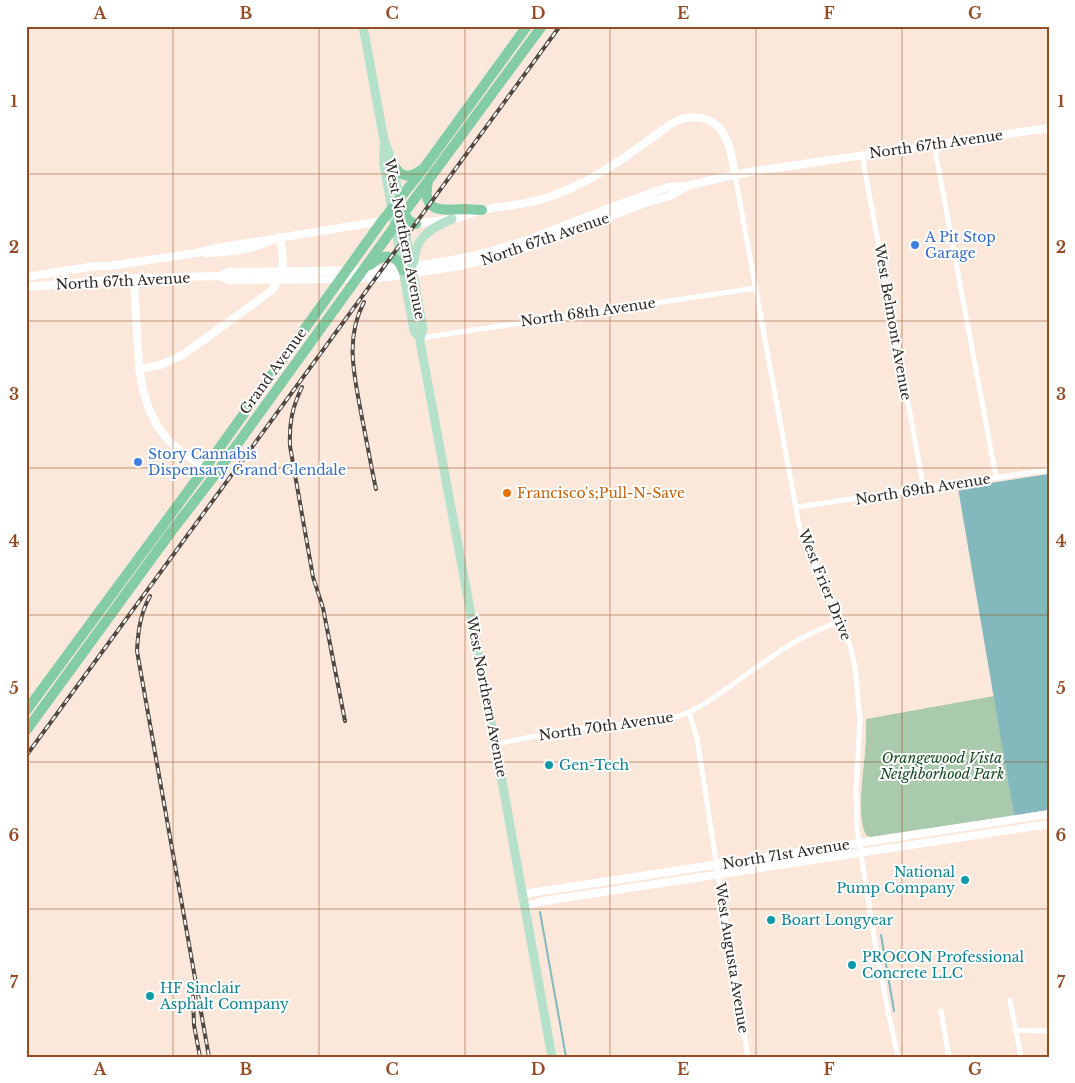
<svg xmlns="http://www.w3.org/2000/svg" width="1075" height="1083" font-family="'Libre Baskerville',serif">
<rect width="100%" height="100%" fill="#fbe8db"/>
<path fill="#a9caad" d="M994,696l20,120 -142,21 -5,-1c-11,-14 -4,-63 -2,-82 1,-11 1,-24 1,-35z"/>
<path fill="#83b8bd" d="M1049,474v336l-35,6 -56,-328z"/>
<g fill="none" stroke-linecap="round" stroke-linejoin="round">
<path stroke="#83b8bd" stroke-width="2" d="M540,912l26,145
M881,935l13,76"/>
<path stroke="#fff" stroke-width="5" d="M934,144l62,333
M862,155l62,334
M735,175l64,350 5,15 37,81 10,28 4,18 5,53 -4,71 1,37 18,115 14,73 9,41
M420,338l336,-50
M797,507l252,-37
M689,712l8,26 21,136 30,183
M495,744c32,-6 65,-13 97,-17 33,-5 66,-1 97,-15 20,-9 36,-23 54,-35 18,-13 37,-27 57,-38 13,-7 27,-13 41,-18
M1010,1000l11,57
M941,1011l8,46
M1016,1030l33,1"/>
<path stroke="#fff" stroke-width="8" d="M412,224c16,-2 33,-3 49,-7 8,-2 14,-6 22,-7 19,-4 38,-5 56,-10 50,-14 91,-46 132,-76 17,-11 41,-9 52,9 8,12 9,28 12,42
M206,253c19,0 47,-4 64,-12
M220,276l8,4 124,-1 36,-2 72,-11 43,-11 42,-13 97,-38 28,-8 16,-9
M26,277l69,-11h14l87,-13 21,-5 165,-27
M134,278c1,20 2,39 3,58 2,38 5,76 32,105 12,12 27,20 40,30
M26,287l108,-9 86,-2 8,-4 147,-2 53,-6 30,-5 31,-7 41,-13 82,-32 56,-20 19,-1 37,-9 31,-6 294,-43
M139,369l21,-4 23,-10 88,-64c14,-16 14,-34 8,-54
M523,894l526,-80
M525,906l19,-5 505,-77"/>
<path stroke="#b5e0ca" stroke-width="9" d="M363,26l21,114 9,24 30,165 -3,9v3l82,440 50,276
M384,145v20l30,166 6,7
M414,262c1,-25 17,-34 38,-43"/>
<path stroke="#84cca6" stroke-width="10" d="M393,164c7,12 15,16 28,6
M428,182c-7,32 15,28 37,27 6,0 11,1 17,1
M404,209c1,9 4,12 12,15
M370,265c13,-11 26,-13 33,5
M26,711l179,-243 177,-247 42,-53 103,-142
M26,731l145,-199 44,-57 187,-259 140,-190"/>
<g stroke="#504841" stroke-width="4">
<path id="rail" d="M364,302c-20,38 -9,76 -2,116 5,24 9,48 14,71
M302,387c-10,21 -13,36 -12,59l23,131 10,31 22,113
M150,596c-10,18 -12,36 -13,55l72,406
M26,756l534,-730
M193,996l1,29 6,32"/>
</g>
<use href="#rail" stroke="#fff" stroke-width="2" stroke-dasharray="5.5" stroke-linecap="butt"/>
</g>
<path fill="none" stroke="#934c26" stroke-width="1" stroke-opacity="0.55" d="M173,26v1031M319,26v1031M465,26v1031M610,26v1031M756,26v1031M902,26v1031M26,174h1023M26,321h1023M26,468h1023M26,615h1023M26,762h1023M26,909h1023"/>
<g fill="#3f7fe0" stroke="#fff" stroke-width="2">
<circle cx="915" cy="245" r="5"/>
<circle cx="138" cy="462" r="5"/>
</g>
<circle fill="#e8710a" stroke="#fff" stroke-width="2" cx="507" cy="493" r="5"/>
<g fill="#0f9aa8" stroke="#fff" stroke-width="2">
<circle cx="549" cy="765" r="5"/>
<circle cx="965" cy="880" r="5"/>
<circle cx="771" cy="920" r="5"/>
<circle cx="852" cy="965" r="5"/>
<circle cx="150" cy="996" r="5"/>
</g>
<g text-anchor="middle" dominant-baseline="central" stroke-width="4" stroke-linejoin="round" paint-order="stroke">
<g font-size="14" fill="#2e2823" stroke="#fff">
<text transform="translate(936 144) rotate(-8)">North 67th Avenue</text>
<text transform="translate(405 239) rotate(79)">West Northern Avenue</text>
<text transform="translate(545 239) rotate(-19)">North 67th Avenue</text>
<text transform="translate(123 281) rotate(-3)">North 67th Avenue</text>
<text transform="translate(588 312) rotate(-8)">North 68th Avenue</text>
<text transform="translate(893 322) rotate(80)">West Belmont Avenue</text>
<text transform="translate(273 371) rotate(-54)">Grand Avenue</text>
<text transform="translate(923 489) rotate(-9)">North 69th Avenue</text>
<text transform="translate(825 585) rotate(68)">West Frier Drive</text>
<text transform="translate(487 697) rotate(79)">West Northern Avenue</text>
<text transform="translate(606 726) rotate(-8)">North 70th Avenue</text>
<text transform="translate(786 854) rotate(-9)">North 71st Avenue</text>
<text transform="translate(732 958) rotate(81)">West Augusta Avenue</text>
</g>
<g font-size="14" fill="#366cbe" stroke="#fff" text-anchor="start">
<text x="925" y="237">A Pit Stop<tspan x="925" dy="16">Garage</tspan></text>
<text x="148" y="454">Story Cannabis<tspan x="148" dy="16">Dispensary Grand Glendale</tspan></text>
</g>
<g font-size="14" fill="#c56008" stroke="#fff" text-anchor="start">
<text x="517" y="493">Francisco's;Pull-N-Save</text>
</g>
<g font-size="14" font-style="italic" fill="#144820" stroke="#fff">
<text x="942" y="758">Orangewood Vista<tspan x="942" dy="16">Neighborhood Park</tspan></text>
</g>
<g font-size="14" fill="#0d838f" stroke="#fff" text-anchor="start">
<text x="559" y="765">Gen-Tech</text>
<text x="955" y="872" text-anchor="end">National<tspan x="955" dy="16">Pump Company</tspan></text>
<text x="781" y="920">Boart Longyear</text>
<text x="862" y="957">PROCON Professional<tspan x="862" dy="16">Concrete LLC</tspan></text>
<text x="160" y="988">HF Sinclair<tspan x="160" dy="16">Asphalt Company</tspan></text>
</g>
</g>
<rect width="1075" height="1083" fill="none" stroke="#ffffff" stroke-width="55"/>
<rect x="28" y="28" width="1020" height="1028" fill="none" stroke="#934c26" stroke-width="2"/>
<g font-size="16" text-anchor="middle" font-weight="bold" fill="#934c26">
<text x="100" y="19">A</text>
<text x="246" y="19">B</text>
<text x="392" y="19">C</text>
<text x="538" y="19">D</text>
<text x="683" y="19">E</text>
<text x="829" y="19">F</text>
<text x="975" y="19">G</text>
<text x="14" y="107">1</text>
<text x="1061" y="107">1</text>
<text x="14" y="253">2</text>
<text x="1061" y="253">2</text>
<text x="14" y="400">3</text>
<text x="1061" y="400">3</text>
<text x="14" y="547">4</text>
<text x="1061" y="547">4</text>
<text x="14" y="694">5</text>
<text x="1061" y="694">5</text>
<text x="14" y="841">6</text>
<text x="1061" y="841">6</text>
<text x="14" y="988">7</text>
<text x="1061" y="988">7</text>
<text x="100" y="1075">A</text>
<text x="246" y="1075">B</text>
<text x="392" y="1075">C</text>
<text x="538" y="1075">D</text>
<text x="683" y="1075">E</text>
<text x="829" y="1075">F</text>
<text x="975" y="1075">G</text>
</g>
</svg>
